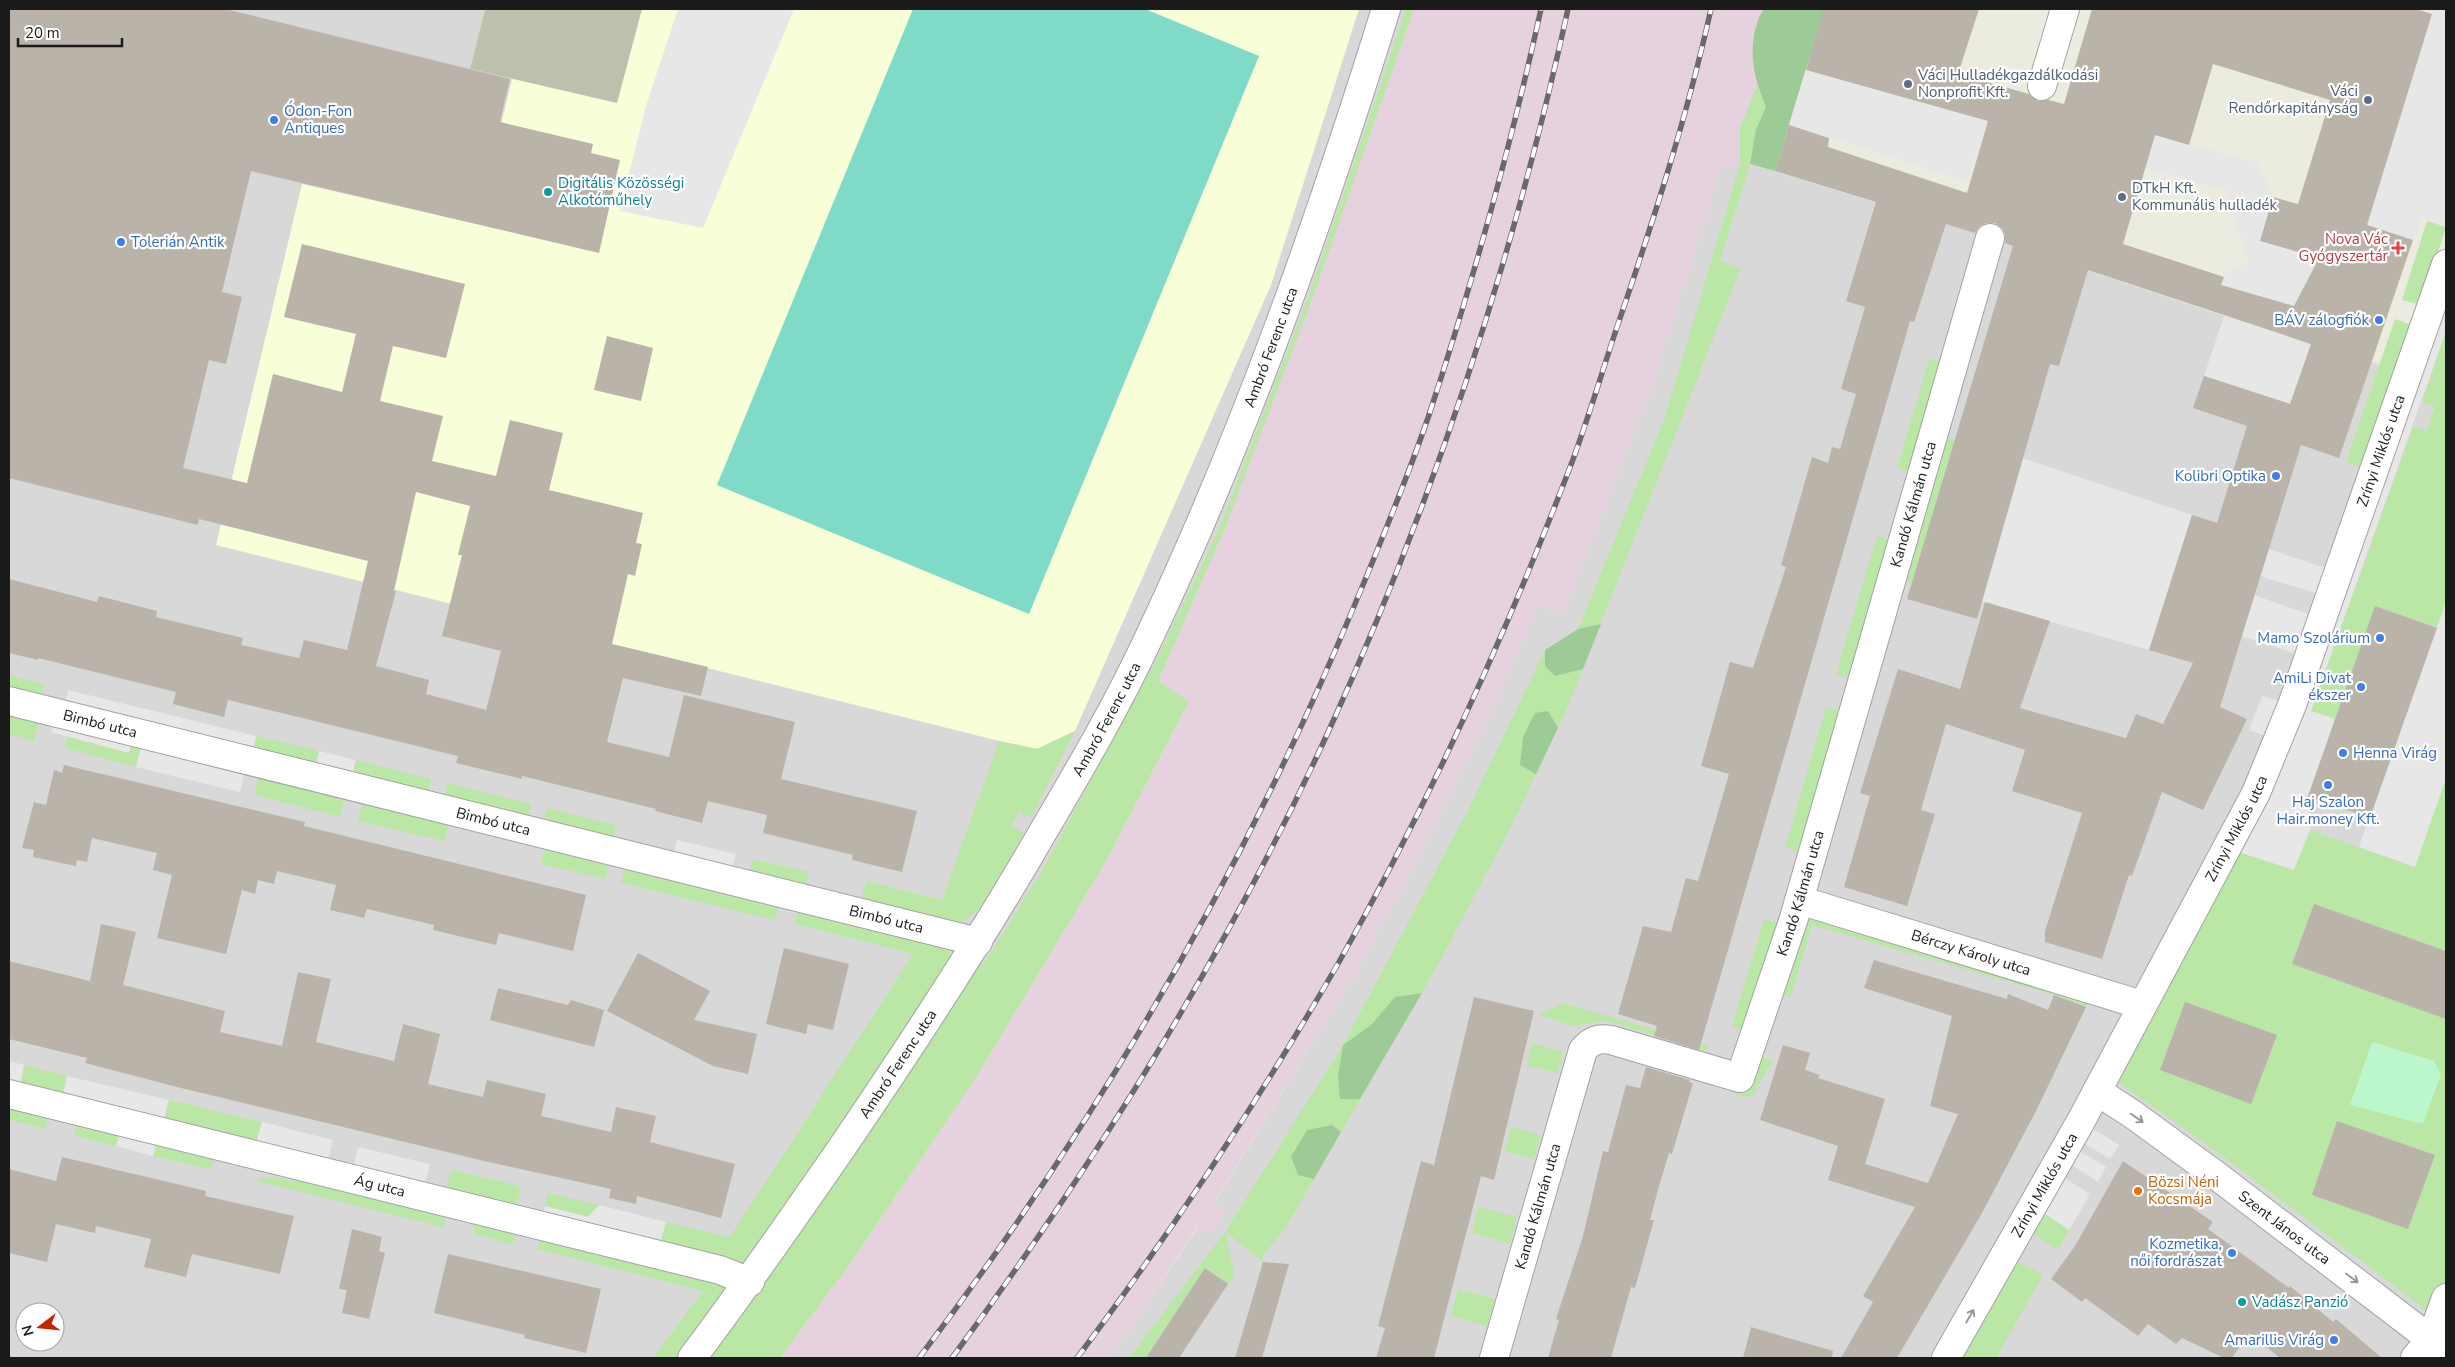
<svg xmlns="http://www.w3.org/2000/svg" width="2455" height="1367" font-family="'Nunito Sans',sans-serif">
<rect width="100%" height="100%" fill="#ecebe0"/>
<path fill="#d9d8d8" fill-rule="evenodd" d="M9,9h1405l-191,524 -65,148 -378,677h-771zM25,1312h30v30h-30z
M1750,164l218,66 304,102 136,41 38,-109v1094h-1339l28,-36 63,-95 27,-17 -11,-7 143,-232 65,-120 63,-124 53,-122 24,10 90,-230 70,-220z"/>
<path fill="#e5d2de" d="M1414,9h410l-49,162 -25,-7 -28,2 -70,219 -89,230 -25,-9 -53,121 -63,124 -65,120 -143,231 12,8 -16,24 -13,-7 -62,95 -28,36h-327l73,-98 124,-184 131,-218 81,-157 -31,-20 65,-148z"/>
<path fill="#f7fed8" d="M485,9h874l-88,276 -196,446 -38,18 -38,-8 -783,-196 86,-361 175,40 35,-145 -42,-10z"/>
<path fill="#bdc0ac" d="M485,9h157l-25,94 -147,-34z"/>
<path fill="#bae7a6" d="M1406,9h8l-100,285 -91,239 -65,148 31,20 -81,157 -131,218 -124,184 -73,98h-127l50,-67 -166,-42 4,-14 177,46 13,13 20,-30 -91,-22 6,-20 64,15 183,-283 -119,-30 4,-15 132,35 53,21 55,-87 118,-217 62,-130 92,-239z
M1757,86l9,21 -10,22 -6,35 -30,97 21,7 -172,436 -58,123 -71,134 -155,268 -22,26v7l-37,-30 8,42 -6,10 -23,-16 -59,90h-17l96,-126 118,-187 125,-235 77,-160 33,-21 87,-212 75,-253v-36z
M2427,221l19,6 -25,78 -19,-5z
M2395,319l19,7 -50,142 -18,-6z
M2446,331v271l-9,26 -62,-22 -40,113 -24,-8 102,-284 13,4 9,-24 -13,-4z
M1929,359l12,3 -31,110 -13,-4z
M1944,436l11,3 -43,144 -10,-3z
M1877,536l13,3 -42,139 -12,-4z
M9,675l35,9 -3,12 -32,-7z
M1826,708l13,3 -41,140 -13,-4z
M9,713l30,8 -5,20 -25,-7z
M1075,731l-44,87 -12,-6 -8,14 13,7 -43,74 -18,15 -18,-1 -85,-20 7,-20 75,19 57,-159 38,8z
M256,736l63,15 -4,17 -62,-16z
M68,737l61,16 3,-13 10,3 -6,24 -71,-19z
M356,760l75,19 -3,15 -77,-18z
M259,775l86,22 -5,20 -86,-22z
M2446,778v520l-7,22 -211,-160 -121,-86 119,-226 67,22 17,-40 105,37z
M447,783l84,21 -3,14 -84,-20z
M363,801l87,21 -6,19 -86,-20z
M547,808l69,17 -3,14 -69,-16z
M544,848l65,15 -4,16 -64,-15z
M753,859l56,13 -3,13 -56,-14z
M626,867l153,37 -4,16 -154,-37z
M1807,912l282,87 -3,8 -32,-12 -242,-70 -21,72 -8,-2z
M1764,919l13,4 -32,107 -13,-4z
M1562,1003l146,42 -2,6 -88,-27 -15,-3 -30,5 -34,-11z
M1532,1043l31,9 -5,21 -31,-7z
M1763,1057l10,3 -21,37 -16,-2 1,-4 12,-6z
M24,1065l43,11 -4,19 -40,-9 -2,-6z
M169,1100l93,22 -6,22 -92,-23z
M9,1104l39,11 -3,14 -36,-9z
M78,1123l42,9 -4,14 -42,-10z
M1511,1127l30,8 -7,24 -29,-8z
M156,1140l59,15 -4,15 -58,-14z
M454,1170l65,16 1,10 -6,11 -68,-18 3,-13z
M310,1176l137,35 -4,16 -190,-47 19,-3 23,4z
M548,1193l51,12 -11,12 -43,-11z
M1478,1207l39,10 -7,27 -38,-11z
M2041,1211l28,19 -11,20 -28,-18z
M473,1222l45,10 -6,12 -38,-10z
M2016,1260l27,15 -47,83h-35z
M1458,1289l37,10 -8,27 -36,-10z"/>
<path fill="#9ccb95" d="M1765,9h59l-49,162 -25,-7 6,-35 10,-22c-11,-26 -17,-49 -11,-77 3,-8 3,-15 10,-21z
M1601,624l-18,45 -28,7 -10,-10v-16l33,-21z
M1548,711l10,17 -22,46 -16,-9 3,-28 12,-24z
M1422,993l-62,106h-20l-2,-23 5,-31 28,-20 24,-28z
M1332,1125l9,7 -27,47 -16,-4 -7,-18 16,-27z"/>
<path fill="#bcf7cc" d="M2372,1042l62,19 7,13 -18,50 -73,-19z"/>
<path fill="#7fdbc8" d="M913,9h232l114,47 -230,558 -312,-129z"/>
<path fill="#e7e7e7" d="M678,9h116l-91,219 -83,-17 25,-102z
M2433,9h13v218l-24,-8 -9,21 -46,-15z
M1806,70l182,51 -20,61 -179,-57z
M2120,125l138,38 15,34 -13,44 63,19 -29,46 -73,-21 3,-8 8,-8 16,-7 -23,-71 -114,-34z
M2446,264v67l-135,380 24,8 -27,77 2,34 -16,40 -68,-22 52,-107 -29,-11 13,-34 30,9 5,-51 -56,-18 13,-41 68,24 7,-22 -69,-21 8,-27 70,23z
M2224,316l87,28 -21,60 -86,-28z
M2022,458l170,57 -43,135 -167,-48z
M2446,602v176l-31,89 -56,-20z
M68,690l188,46 -5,25h-4l-7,31 -104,-25 8,-32 -10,-3 -5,21 -78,-21 5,-19 7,1z
M319,751l37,9 -7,25 -34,-17z
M677,840l59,14 -7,25 -58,-14z
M9,1061l15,4 -3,15 2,6 40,9 4,-19 102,24 -16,56 -37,-10 4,-14 -111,-38z
M2081,1121l38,24 -9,14 -38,-23z
M262,1122l71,18 -8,32 -72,-18z
M2068,1144l38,23 -8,15 -38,-25z
M358,1147l72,17 -5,20 -74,-6z
M2063,1177l27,17 -21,36 -37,-25z
M599,1205l67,17 -9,32 -116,-28 4,-20 43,11z"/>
<path fill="#b9b3aa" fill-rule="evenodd" d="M9,9h216l285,70 -10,43 93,22 -2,9 29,7 -21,93 -348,-82 -29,121 20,5 -16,67 -17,-4 -26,108 64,15 26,-109 69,18 14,-58 -72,-17 18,-73 163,40 -19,74 -53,-12 -13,55 63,15 -11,45 64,15 14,-56 53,13 -14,57 94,23 -7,30 6,1 -7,32 -7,-2 -16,70 96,23 -7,29 -78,-18 -16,64 62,15 15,-62 111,27 -14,57 136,32 -15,61 -50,-12 1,-5 -90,-22 4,-18 -59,-14 -6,22 -47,-12 1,-2 -134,-33v3l-66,-16 2,-7 -230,-56 -4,17 -51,-13 3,-12 -138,-34v2l-29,-7v-74l88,23 2,-6 58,15 -1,6 87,21 -2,7 58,13 5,-18 43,10 21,-89 -169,-42 -1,6 -189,-47zM416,492l54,14 -12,49h4l-20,81 59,15 -15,59 -60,-16 3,-14 -53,-14 20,-75h-2z
M1823,9h156l-21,65 71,20 9,7 10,-1 16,4 28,-95h324l16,5 -65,211 46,15 -74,218 -38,-13 -81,262 27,12 -44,91 -41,-18 -30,84 -3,-1 -27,84 -57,-17v-11l37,-118 -70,-22 13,-41 -79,-26 -25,86 14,4 -28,92 -63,-19 26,-91 -10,-3 38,-124 62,20 25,-87 65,19 -30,87 106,30 10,-24 27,10 30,-61 -44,-13 43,-135 25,8 30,-97 -54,-18 11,-32 86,28 21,-60 -223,-74 -29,96 -9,-2 -73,255 -70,-20 106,-353 -8,-3v-9l-3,-6 -7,-5h-9l-6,3 -5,7 -29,-9 -32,98 -4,-1 -211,729 -45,-14 3,-10 -39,-12 25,-88 28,6 15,-54 12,3 31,-107 -28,-8 29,-104 23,6 33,-101 -5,-2 31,-108 16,6 4,-16 8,2 16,-55 -15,-5 24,-82 -19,-6 30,-99 -101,-31 14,-46 40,13 -1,9 139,46 21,-72 -182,-51zM2213,64l117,36 -32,104 -25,-7 -13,44 59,17 -25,48 -73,-21 3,-8 -101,-33 32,-109 34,10z
M607,336l46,12 -12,53 -47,-11z
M2375,606l62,22 -67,190 -62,-22z
M64,765l241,57 -1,4 282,69 -13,56 -74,-18 -3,12 -63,-15 1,-5 -67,-16 -3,9 -34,-8 6,-25 -59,-14 -3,13 -16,-4 -3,14 -13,-4 -16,64 -69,-16 15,-63 -19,-5 4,-17 -65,-15 -5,24 -10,-2 -1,6 -43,-9 1,-7 -12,-2 12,-46 12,3 8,-35 8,3z
M2314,904l132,47v68l-154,-55z
M101,924l35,8 -13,53 102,26 -5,21 62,14 16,-74 33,7 -15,63 78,19 9,-37 37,10 -12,50 55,13 4,-17 59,14 -5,22 70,16 5,-25 40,9 -6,26 85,22 -14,54 -84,-22 -1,8 -27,-6 2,-9 -127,-28 -303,-73 -96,-25 2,-5 -78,-19v-78l81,20z
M784,948l65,16 -16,66 -25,-6 -2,10 -40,-10z
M638,953l72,38 -16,29 63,14 -9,40 -35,-8 -106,-55z
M1874,960l133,39 1,-5 40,16 6,-15 32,12 -49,102 -55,104 -85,145h-56l32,-56 -10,-6 52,-89 -87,-27 10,-34 -78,-26 23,-75 27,8 -5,17 15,5 -2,3 67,21 -20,65 63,19 30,-69 -28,-8 22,-90 -88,-28z
M498,988l70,17 3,-5 33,10 -10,37 -104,-27z
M1474,997l60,14 -40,169 -13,-4 -47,182h-58l9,-30 -7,-2 43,-165 13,4z
M2185,1002l92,33 -26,69 -91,-34z
M1646,1067l44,13 -1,2 4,1 -21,71 -3,-1 -10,33 -9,34h4l-19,68 -4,-1 -20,71h-63l11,-38 -3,-1 27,-83 20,-85 5,1 18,-67 14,3z
M2337,1121l98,34 -27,74 -96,-34z
M62,1157l144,34 -1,5 89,20 -14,58 -88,-20 -6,23 -42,-10 7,-28 -55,-13 -1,7 -39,-9 -9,38 -38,-9v-84l47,12z
M2123,1161l90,61 -5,7 81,59 1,-2 43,36 3,-3 46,39h-102l-31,-25 -17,25h-8l-42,-20 -6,6 -28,-20 -10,12 -53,-38 -3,4 -31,-23 24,-33z
M352,1229l30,8 -3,14 6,2 -16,66 -27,-6 5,-23 -8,-1z
M448,1254l153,35 -15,64 -62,-15 1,-3 -91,-22z
M1263,1262l26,2 -27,94h-27z
M1205,1268l23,16 -49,74h-33z
M1751,1327l82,24 -1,7h-89z"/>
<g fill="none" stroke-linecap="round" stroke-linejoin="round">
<g stroke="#a2a2a2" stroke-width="30">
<g id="minor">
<path d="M2042,86l23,-77"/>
<path id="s1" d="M9,701l969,241"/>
<path id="s2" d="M1799,900l343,105"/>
<path id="s3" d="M2097,1091l38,25 82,60 229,175"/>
<path id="s4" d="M9,1094l711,176 30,12"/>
<path id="s5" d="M692,1358c52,-69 102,-141 151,-212 68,-100 134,-200 194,-304 40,-68 81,-137 114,-209 95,-201 169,-412 235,-624"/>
<path id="s6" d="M1494,1358l89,-308c9,-10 15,-12 28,-10l129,38 54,-160 196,-680"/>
<path id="s7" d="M1946,1358l135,-237 175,-328 36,-88 154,-441"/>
<path d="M2415,1358l16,-19 15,-41"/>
</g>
</g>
<use href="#minor" stroke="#fff" stroke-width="28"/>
<g stroke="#696969" stroke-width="5.5">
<path id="rail" d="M919,1358c176,-232 324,-485 436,-754 26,-62 52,-125 74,-189 44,-134 82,-269 112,-406
M952,1358c145,-197 276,-407 378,-630 105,-230 184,-472 238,-719
M1077,1358c95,-127 183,-259 262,-396 89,-158 165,-323 230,-492 18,-47 32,-95 48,-143 36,-105 70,-210 94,-318"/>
</g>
<use href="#rail" stroke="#fff" stroke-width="4" stroke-dasharray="11" stroke-linecap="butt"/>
</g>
<defs><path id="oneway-shaft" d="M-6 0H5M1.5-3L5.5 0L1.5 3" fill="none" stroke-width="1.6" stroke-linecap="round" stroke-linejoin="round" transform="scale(1.25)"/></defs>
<g stroke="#989898">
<use href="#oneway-shaft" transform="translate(2137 1118) rotate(35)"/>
<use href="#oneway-shaft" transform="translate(2352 1278) rotate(37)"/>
<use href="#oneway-shaft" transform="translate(1970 1316) rotate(-60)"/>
</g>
<g fill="#5c6f8a" stroke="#fff" stroke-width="2">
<circle cx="1908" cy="84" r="5"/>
<circle cx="2368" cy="100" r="5"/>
<circle cx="2122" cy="197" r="5"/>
</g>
<g fill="#3f7fe0" stroke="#fff" stroke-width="2">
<circle cx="274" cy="120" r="5"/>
<circle cx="121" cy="242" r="5"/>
<circle cx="2379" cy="320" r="5"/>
<circle cx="2276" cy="476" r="5"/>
<circle cx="2380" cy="638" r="5"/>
<circle cx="2361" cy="687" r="5"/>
<circle cx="2343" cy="753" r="5"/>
<circle cx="2328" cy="785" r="5"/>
<circle cx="2232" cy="1253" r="5"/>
<circle cx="2334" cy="1340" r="5"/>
</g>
<g fill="#0f9aa8" stroke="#fff" stroke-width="2">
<circle cx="548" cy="192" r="5"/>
<circle cx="2242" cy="1302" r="5"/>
</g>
<path fill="#e0444e" stroke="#fff" stroke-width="2" d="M2395.5 240.5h5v5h5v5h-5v5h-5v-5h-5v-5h5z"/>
<circle fill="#e8710a" stroke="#fff" stroke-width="2" cx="2138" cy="1191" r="5"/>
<g text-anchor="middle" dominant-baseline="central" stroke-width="4.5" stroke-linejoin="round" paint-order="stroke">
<g font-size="15" fill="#4e5e75" stroke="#fff" text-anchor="start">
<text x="1918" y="75">Váci Hulladékgazdálkodási<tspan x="1918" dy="17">Nonprofit Kft.</tspan></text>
<text x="2358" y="91" text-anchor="end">Váci<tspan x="2358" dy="17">Rendőrkapitányság</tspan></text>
<text x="2132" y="188">DTkH Kft.<tspan x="2132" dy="17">Kommunális hulladék</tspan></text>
</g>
<g font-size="15" fill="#366cbe" stroke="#fff" text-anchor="end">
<text x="284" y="111" text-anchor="start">Ódon-Fon<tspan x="284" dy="17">Antiques</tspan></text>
<text x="131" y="242" text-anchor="start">Tolerián Antik</text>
<text x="2369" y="320">BÁV zálogfiók</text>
<text x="2266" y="476">Kolibri Optika</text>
<text x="2370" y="638">Mamo Szolárium</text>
<text x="2351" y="678">AmiLi Divat<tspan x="2351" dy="17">ékszer</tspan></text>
<text x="2353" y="753" text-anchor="start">Henna Virág</text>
<text x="2328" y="802" text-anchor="middle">Haj Szalon<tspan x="2328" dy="17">Hair.money Kft.</tspan></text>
<text x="2222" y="1244">Kozmetika,<tspan x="2222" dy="17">női fordrászat</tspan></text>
<text x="2324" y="1340">Amarillis Virág</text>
</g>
<g font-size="15" fill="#0d838f" stroke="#fff" text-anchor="start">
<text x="558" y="183">Digitális Közösségi<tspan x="558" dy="17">Alkotóműhely</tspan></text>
<text x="2252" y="1302">Vadász Panzió</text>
</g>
<g font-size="15" fill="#be3a42" stroke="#fff" text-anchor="end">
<text x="2388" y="239">Nova Vác<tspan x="2388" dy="17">Gyógyszertár</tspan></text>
</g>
<g font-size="15" fill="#1b1b1b" stroke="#fff">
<text stroke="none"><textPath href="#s5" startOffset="1169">Ambró Ferenc utca</textPath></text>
<text stroke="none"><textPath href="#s7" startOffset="1009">Zrínyi Miklós utca</textPath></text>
<text stroke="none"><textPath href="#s6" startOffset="1086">Kandó Kálmán utca</textPath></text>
<text stroke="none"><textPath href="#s5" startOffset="762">Ambró Ferenc utca</textPath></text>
<text stroke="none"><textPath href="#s1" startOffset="94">Bimbó utca</textPath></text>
<text stroke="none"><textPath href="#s1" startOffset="499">Bimbó utca</textPath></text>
<text stroke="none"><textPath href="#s7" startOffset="604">Zrínyi Miklós utca</textPath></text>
<text stroke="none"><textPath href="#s6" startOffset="681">Kandó Kálmán utca</textPath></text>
<text stroke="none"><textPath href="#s1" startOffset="904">Bimbó utca</textPath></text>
<text stroke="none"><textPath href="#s2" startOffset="180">Bérczy Károly utca</textPath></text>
<text stroke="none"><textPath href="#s5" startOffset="359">Ambró Ferenc utca</textPath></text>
<text stroke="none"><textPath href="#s4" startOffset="382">Ág utca</textPath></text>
<text stroke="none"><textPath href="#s7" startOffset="199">Zrínyi Miklós utca</textPath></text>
<text stroke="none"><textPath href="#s6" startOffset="158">Kandó Kálmán utca</textPath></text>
<text stroke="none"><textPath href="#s3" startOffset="232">Szent János utca</textPath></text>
</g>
<g font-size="15" fill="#c56008" stroke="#fff" text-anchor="start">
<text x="2148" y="1182">Bözsi Néni<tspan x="2148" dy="17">Kocsmája</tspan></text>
</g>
</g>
<rect width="2455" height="1367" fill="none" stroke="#1b1b1b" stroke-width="20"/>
<g transform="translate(40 1327) rotate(254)"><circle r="24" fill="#ffffff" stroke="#a4a4a4"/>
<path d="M0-4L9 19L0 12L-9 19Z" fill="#c12604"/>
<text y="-8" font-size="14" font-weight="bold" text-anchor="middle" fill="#1b1b1b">N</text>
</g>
<path d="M18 38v8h104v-8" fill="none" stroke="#1b1b1b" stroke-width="2.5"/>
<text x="25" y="38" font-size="15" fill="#1b1b1b" stroke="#ffffff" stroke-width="4" paint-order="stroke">20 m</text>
</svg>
